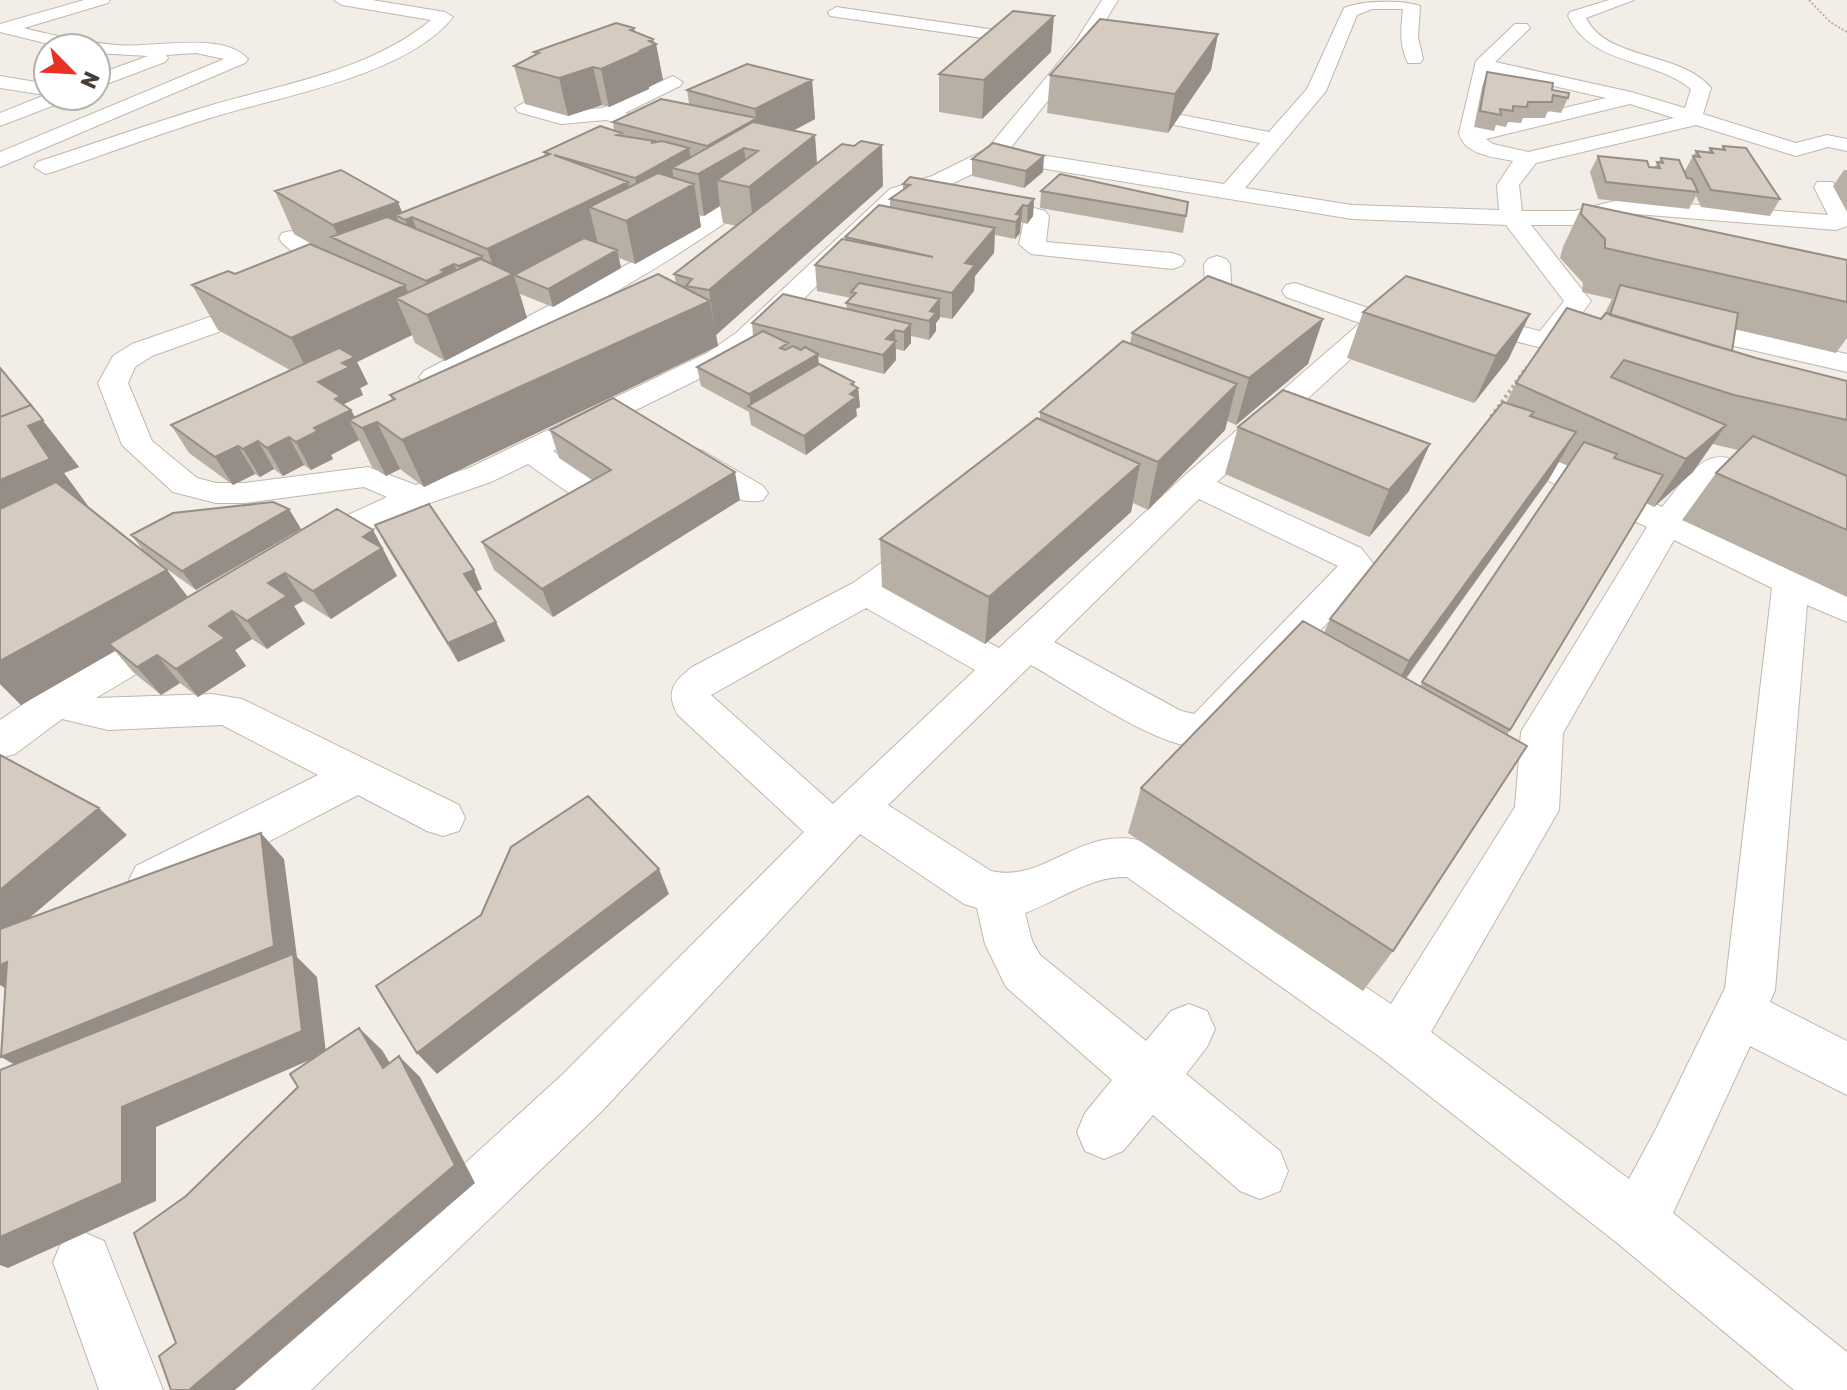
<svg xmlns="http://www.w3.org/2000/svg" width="1847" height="1390" font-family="Rubik,sans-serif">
<rect width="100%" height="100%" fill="#f2eee7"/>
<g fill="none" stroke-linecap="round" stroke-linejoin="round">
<g stroke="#c0b7ad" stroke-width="2">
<path id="street" d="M84,0h26l-2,3 -84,25c30,8 61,14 92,17 35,4 106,-15 132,14l-3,4 -245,104v-15l224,-93 -28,-6 -30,2 2,3 -3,4 -69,26v-13l52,-19 -52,-3v-5h-31l-65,-16v-8z
M334,0h38l73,12 8,5c-45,57 -165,78 -233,98 -56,17 -111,38 -167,57l-8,2 -11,-7 3,-5c56,-18 112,-38 168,-55 76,-23 163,-35 226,-87l-89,-15z
M1102,0h16l-31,51 -78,99 215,34 36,-41 -85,-18 -3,-4 3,-4 7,-2 87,17 38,-43 37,-81c18,-8 60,-8 76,-2l-2,31 5,22 -3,4h-12c-9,-18 -7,-35 -5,-54h-31l-15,6 -31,76 -81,97 107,17 147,5 -2,-25 16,-24c-19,-4 -49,-6 -54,-28l17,-72 39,-37h12l3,4 -35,34 136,30 54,16 6,-19c-37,-31 -100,-23 -123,-73l2,-4 39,-12h25l-48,18c21,43 95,33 125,70l-8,26 93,29 31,-8 20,4v12l-19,-4 -32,9 -100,-31 -160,38 -17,22 3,26h52l49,-12 205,16 -14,-28 3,-5h16l14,24v20l-11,4 -213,-17 -49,12h-43l60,76 -34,46 -10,2 -90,-22 -4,-6 4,-6 10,-2 73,18 24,-30 -58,-76 -154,-6 -354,-58 -50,25 -42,13 -150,146 -29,20 -174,86 61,43 5,7 -5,7 -12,3 -12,-3 -62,-44 -37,18 -64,22 -117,53 -12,-3 -5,-8 5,-8 89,-41 -23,-10 -120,16h-28l-43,-11 -51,-47 -24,-62 15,-27 19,-12 133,-46 9,2 4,6 -4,6 -122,44 -17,11 -7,16 24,58 45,37 19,5h28l124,-16 48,18 53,-17 238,-115 29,-20 154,-144 42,-13 55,-27 87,-105zM1492,72l114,26 -126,30zM1630,104l44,14 -146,34 -35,-8 -7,-5z
M836,7l202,29 9,5 -9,5 -208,-30 -2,-4z
M0,76l48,8v12h23l-3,4 -68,26v-13l45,-18 -45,-7z
M673,76l10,6 -3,4 -55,27 55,14 3,4 -10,6 -67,-17 -45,4 -43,-12 -3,-4 10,-6 37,10 40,-4z
M752,186l8,2 3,5 -3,5c-99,73 -206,130 -316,185l-10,3 -10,-3 -5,-6 5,-6 204,-107 116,-76z
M981,194l64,17 4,5 -3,26 126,11 9,3 4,5 -4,5 -9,3 -141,-15 -12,-10 5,-24 -51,-14 -4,-5 4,-5z
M291,231l9,2 53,44 4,5 -4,5h-18l-53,-44 -3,-5 3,-5z
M1217,256l9,3 4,5 3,49 18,14 -4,6c-46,11 -41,-40 -43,-69l4,-5z
M1295,283l79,27c10,-8 16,-11 28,-8l4,6 -189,174 144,66 15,19 -5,8 -146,160c-8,5 -18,12 -28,12 -42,-1 -128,-61 -166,-82l-143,140 103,66c58,13 91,-52 161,-27l239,160 124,-197 6,-75 126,-205 -154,-72 -5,-7 5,-7 11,-2 11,2 147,66c18,-20 37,-56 66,-49l5,7 -45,55 159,74v28l-40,-17 -32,385 -5,12 77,39v54l-97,-49 -77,167 174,139v38h-53l-178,-148 -236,-185 -253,-180c-35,-2 -69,24 -102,36l7,28 8,14 106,86 25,-30 18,-7 18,7 8,18 -8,18 -21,27 94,77 8,20 -8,20 -20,8 -20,-8 -87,-76 -30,36 -19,8 -19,-8 -8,-19 8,-19 27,-33 -106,-93 -21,-43 -8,-36 -13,-4 -104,-70 -258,277 -291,279h-78l9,-23 322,-294 240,-241 -126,-117c-13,-23 -5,-33 14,-48l161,-84 59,-42 12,-4 12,4 6,8 -6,8 -43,34 106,57 184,-171 177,-154 -74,-26 -4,-6 4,-6zM1199,499l139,67 -144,148 -13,-3 -127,-69zM1674,540l98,48 -47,400 -69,141 -27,50 -198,-147 128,-222 4,-77zM866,608l109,62 -142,134 -122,-109z
M1679,317l168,37v18l-178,-41 -4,-6 4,-6z
M692,448l11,3 60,35 5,7 -5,7c-28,8 -59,-21 -82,-35l-5,-7 5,-7z
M172,621l13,4 6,10 -6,10 -89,53 116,-4 30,5 217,106 6,13 -6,13 -16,5 -16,-5 -69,-36 -190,99 -16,6 -16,-6 -7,-14 7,-14 182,-91 -96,-50 -114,5 -46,-11 -47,35 -15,4v-38l49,-33 110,-62z
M83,1232l21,9 59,149h-64l-46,-128 9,-21z"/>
</g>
<path stroke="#bdaf9d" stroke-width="2" stroke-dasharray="2 2" stroke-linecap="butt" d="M1809,0l21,22 17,10"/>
<path stroke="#bdaf9d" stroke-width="4" stroke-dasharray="3 3" stroke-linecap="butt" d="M1491,417l36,-50"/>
<use href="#street" fill="#fff" fill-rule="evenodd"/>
</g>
<path fill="#b8afa5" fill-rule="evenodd" d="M635,32l18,7 1,4 2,1 7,36 -14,7v2l-40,18 -7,-2 -34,11 -43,-12 -11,-38 21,-10 -1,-4z
M1218,34l-7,36 -43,63 -121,-20 3,-38z
M1051,52l-69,67 -43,-7v-38z
M1487,72l65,18 16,8 -7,15 -13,-2 -3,7h-22l-2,5 -13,-1 -2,5 -10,-2 -2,6 -20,-4 8,-40z
M812,80l3,39 -22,12 24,32 66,23 -167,149 2,11 -294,141 -24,-18 -14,7 -14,-9 -13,-27 -28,15 2,4 -22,11 -7,-5 -21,11 -9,-7 -14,8 -5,-3 -22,11 -44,-32 -18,-28 119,-55 -72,-40 -26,-45 43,-11 80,-28 -21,-12 -19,-43 123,11 4,11 143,-57 -1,-4 70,-22 -1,-8 76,-18 -2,-14zM720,206l3,17 14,3 -63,48 2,9 -286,112 2,5 -37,17 -4,-7 -6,-4 -1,-2 19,-9 -3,-7 8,-4 -11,-22 55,-27 3,8 30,18 82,-43 -7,-24 33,13 68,-39 -2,-10 16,6 66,-37 -2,-12 5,1z
M1723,146l57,53 -10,17 -69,-9 -5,-11 -7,13 -91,-10 -8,-27 8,-16 56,12 7,-10 23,14 12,-21 12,1 2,-4 11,1z
M972,159l71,13 -19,16 -52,-12z
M1844,170h3v42l-14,-26z
M903,184l131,15 -1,17 -6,8 -6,-2 -1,11 -5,6 -20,-4 -1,18 -19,23 -1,15 -22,28 -12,-2 -4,6v8l-7,9 -18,-4v7l-7,8 -8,-2v11l-12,14 -66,-17 1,7 39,24 2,19 -4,2 1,7 -51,39 -55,-30 -2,-13 -48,-26 -4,-19 56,-31 -1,-13 95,-14 -1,-6 5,-5 -34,-7 -2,-26 31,-25 -1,-3 45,-29v-9l13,-10z
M1041,191l145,25 -3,17 -143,-25z
M1583,204l264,56v78l-11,15 -101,-24 -3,22 24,7 91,23v216l-165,-77 34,-47 22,-23 -26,-6 -19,28 -39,35 -8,-4 -139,232 -114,216 -30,40 -235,-158 13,-45 183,-155 6,-14 176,-216 10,-20 88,-68 8,-16 -30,-7 1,-9 -23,-25 3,-11zM1559,462l9,4 -148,220 -14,-7 143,-200z
M1363,312l167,2 -22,46 -34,43 -127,-45z
M1323,319l-15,45 -72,61 -9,-4 -2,9 -77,80 -15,-7 -2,9 -146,132 -103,-57 -2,-48 160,-120v-7l90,-68 2,-11z
M0,368l79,99 -15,6 24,33 56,45 -13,-16 158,-26 12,20 -105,61 -32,-23 3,3 21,27 185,-67 24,46 -66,43 -28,-18 -9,5 11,18 -38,25 -15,-10 -17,11 11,16 -48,31 -18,-14 -19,12 -28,-23 -18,-21 -94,54 -21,-21z
M1238,427l171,64 -40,46 -144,-63z
M550,430l190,70 -187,117 -59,-47 -12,-28 110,-62 -33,-22z
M375,525l107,64 -6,3 20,30 9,19 -47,21 -73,-118z"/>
<path fill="#968e86" d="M1054,16l-3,36 -69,67 2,-39z
M634,28l5,25 10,-12 4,-2 1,5h2l7,36 -14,7v2l-40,18 -8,-38 29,-39z
M1218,34l-7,36 -43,63 7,-39z
M593,67l9,38 -34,11 -9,-38z
M812,80l3,39 -55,29 -2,3 -14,-3 5,38 66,-51 3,41 -64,53 -5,-42 -32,-7 3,26 -16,10 -6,-42 12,-7 -3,-21 49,-28 -1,-9z
M882,145l1,41 -167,149 -7,-45z
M689,148l4,25 -21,-5 4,26 18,-10 7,43 -66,37 -9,-43 -37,-14 9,37 -84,32 13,42 -82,43 -18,-46 10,-5 -11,-29 15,-11 13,-6 12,32 4,-1 -11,-29 23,-10 9,28 7,-3 -11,-32 141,-67 7,34 8,-4 -8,-34z
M1044,156l-1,16 -19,16 2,-17z
M1034,199l-1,17 -6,8 1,-18z
M398,202l7,18 -9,-5 12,32 -68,-6 -7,-16z
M1023,205l-3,28 -5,6 1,-25z
M412,217l16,44 -6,2 -17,-43z
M995,228l-1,25 -19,23 -1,15 -22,28v-26l13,-30z
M617,250l4,18 -68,39 -5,-18z
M405,285l9,23 -18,-10 16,37 -55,27 11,22 -8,4 3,7 -19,9 4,7 3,-1 9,17 -11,-7 10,20 -28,15 2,4 -22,11 -15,-28 18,-14v-44l-23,-46z
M940,299v19l-4,5v8l-7,9 1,-29z
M710,301l8,45 -294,141 -22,-47z
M1530,314l-22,46 -34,43 22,-47z
M1323,319l-15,45 -72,61 13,-47z
M911,324v19l-7,8v-19z
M895,330l1,30 -12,14 -1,-19 3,-16z
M818,354l1,18 -68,35 -2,-13z
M854,382l1,8 3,-2 2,19 -4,2 1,7 -51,39 -2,-19z
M1237,384l-12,46 -77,80 10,-48z
M34,409l45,58 -15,6 24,33 -88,39v-65z
M377,422l23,47 -14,7 -24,-48z
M1726,425l-33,47 -39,35 32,-48z
M1576,432l-27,47 -165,229 25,-47z
M289,437l15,28 -21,11 -16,-28z
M258,441l16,28 -14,8 -17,-28z
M1430,444l-21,47 -40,46 20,-47z
M238,446l17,28 -22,11 -18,-28z
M1140,464l-9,48 -146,132 4,-47z
M735,472l5,28 -187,117 -11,-28z
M289,509l12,20 -105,61 -14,-19z
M373,530l24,46 -66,43 -18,-28 50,-54z
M167,570l27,35 -85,39 6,7 -94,54 -21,-21v-23z
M474,570l8,19 -9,4 -9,-19z
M285,573l18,28 -9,5 11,18 -38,25 -20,-28 21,-38z
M232,611l20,28 -17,11 11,16 -48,31 -22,-28 33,-43z
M496,622l9,19 -47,21 -10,-19z
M157,655l23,28 -19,12 -24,-28z
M99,808l28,27 -127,108v-53z
M261,833l23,26 13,98 20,20 9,76 -170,74v74l-148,67 -8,-3v-28l38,-159 -37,-21z
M659,869l10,25 -232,180 -20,-21z
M7,962l9,33 -16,-10v-20z
M359,1028l23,22 23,38 -22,-20z
M399,1056l21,21 55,106 -240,207h-46z"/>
<path fill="#d6cbc0" stroke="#968e86" stroke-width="2" d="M1013,11l41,5 -70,64 -45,-6z
M1100,19l118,15 -43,60 -125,-19z
M616,23l18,5 -4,2 23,9 -4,2 7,3 -17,7h3l-41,18 -8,-2 -34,11 -45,-12 25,-13 -5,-1z
M747,64l65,16 -57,29 -68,-19z
M1487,72l66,11 -1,7 17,3 -1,5 -15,-3 -1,7h-24l-1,5 -14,-1v5l-13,-2 1,6 -21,-4z
M661,99l96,19 -50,28 -94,-24z
M753,122l62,13 -66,52 -32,-7 41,-29 -14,-3 -46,26 -26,-6z
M600,126l22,7 -5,2 37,6 -3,2 11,-2 27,7 -54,30 -81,-23 74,27 -141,67 -75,-32 -7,3 -9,-5 154,-61 -6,-2z
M861,141l21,4 -173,145 -23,-4 6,-7 -18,-5 168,-130 12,2z
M993,143l51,13 -18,15 -54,-12z
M1723,146l23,2 34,51 -69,-9 -18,-34 7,1 -4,-6 17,2 -3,-5 15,2z
M1598,156l49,5 2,6 11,1 -3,-6 6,1 -2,-5 18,2 8,18 5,1 6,13 -92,-10z
M341,170l57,32 -65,23 -58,-34z
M658,173l36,11 -68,37 -37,-14z
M1060,174l128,28 -2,14 -145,-25z
M910,177l124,22 -6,7 -5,-1 -7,9 5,1 -5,7 -126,-23 20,-14 -7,-1z
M1583,204l264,56v42l-242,-54v-9l-24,-25z
M879,205l116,23 -30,35 10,2 -23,28 -137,-28 27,-26 91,18 -88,-20z
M387,217l95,39 -23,10 -5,-2 -13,6 4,2 -19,9 -95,-44z
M584,238l33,12 -69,39 -34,-14z
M310,244l95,41 -114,53 -99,-53 36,-14 7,3z
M481,259l32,15 -86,41 -31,-17z
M658,274l52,27 -308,139 -25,-18 -15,6 -13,-8 46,-21 -5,-4z
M1208,276l115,43 -74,59 -117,-45z
M1406,276l124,38 -34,42 -133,-44z
M859,283l81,16 -10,12 6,2 -7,8 -83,-18 10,-10 -5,-1z
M1620,285l118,28 -6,38 -122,-36z
M783,294l128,30 -7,8 -9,-2 -9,9 10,2 -13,14 -131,-32z
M1567,308l34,11 5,-6 150,45 91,23v39l-113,-25 -110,-35 -13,17 115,48 -40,34 -170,-76z
M763,331l25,12 -8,5 5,2 8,-4 8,4 4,-3 13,7 -69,40 -52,-27z
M1123,341l114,43 -79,78 -118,-50z
M339,348l16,9 -13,6 8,4 -32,15 22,14 -5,3 16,11 -37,18 4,3 -22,11 -7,-5 -22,11 -9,-7 -15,8 -5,-3 -23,11 -44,-32z
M819,364l35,18 -3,2 7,4 -8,6 6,3 -52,39 -56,-30z
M0,368l34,41 -3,-4 -31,12z
M1283,390l147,54 -41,46 -151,-63z
M613,398l122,74 -193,117 -60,-47 129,-72 -61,-40z
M1503,402l31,10 -4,4 46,16 -167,229 -79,-42z
M31,405l12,15 -15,6 22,33 -50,21v-63z
M1037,418l103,46 -151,133 -109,-58z
M1753,436l94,40v54l-131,-57z
M1584,442l33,12 -3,4 49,17 -153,255 -88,-48z
M56,482l111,88 -167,91v-152z
M273,502l16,7 -107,62 -51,-36 42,-22z
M429,504l45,66 -10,4 32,48 -48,21 -73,-118z
M337,509l36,21 -10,7 19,11 -69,43 -28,-18 -17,10 19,13 -40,25 -15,-10 -23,15 16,12 -49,31 -19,-14 -20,12 -28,-23z
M1303,621l224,125 -134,205 -252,-163z
M0,755l99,53 -99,82z
M588,796l71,73 -242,184 -41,-67 105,-71 30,-68z
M261,833l13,113 -273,111 6,-95 -7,3v-36z
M293,954l9,77 -180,76v76l-122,54v-167z
M359,1028l24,40 16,-12 56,109 -266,225h-18l-12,-34 17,-13 -42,-110 52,-37 112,-109 -8,-13z"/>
<g transform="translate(72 72) rotate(114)"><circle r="38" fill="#ffffff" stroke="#b4b2af" stroke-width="2"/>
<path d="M0-6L14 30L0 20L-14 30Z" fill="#e93227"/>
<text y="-12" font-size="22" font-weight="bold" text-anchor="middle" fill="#443e36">N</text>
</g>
</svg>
